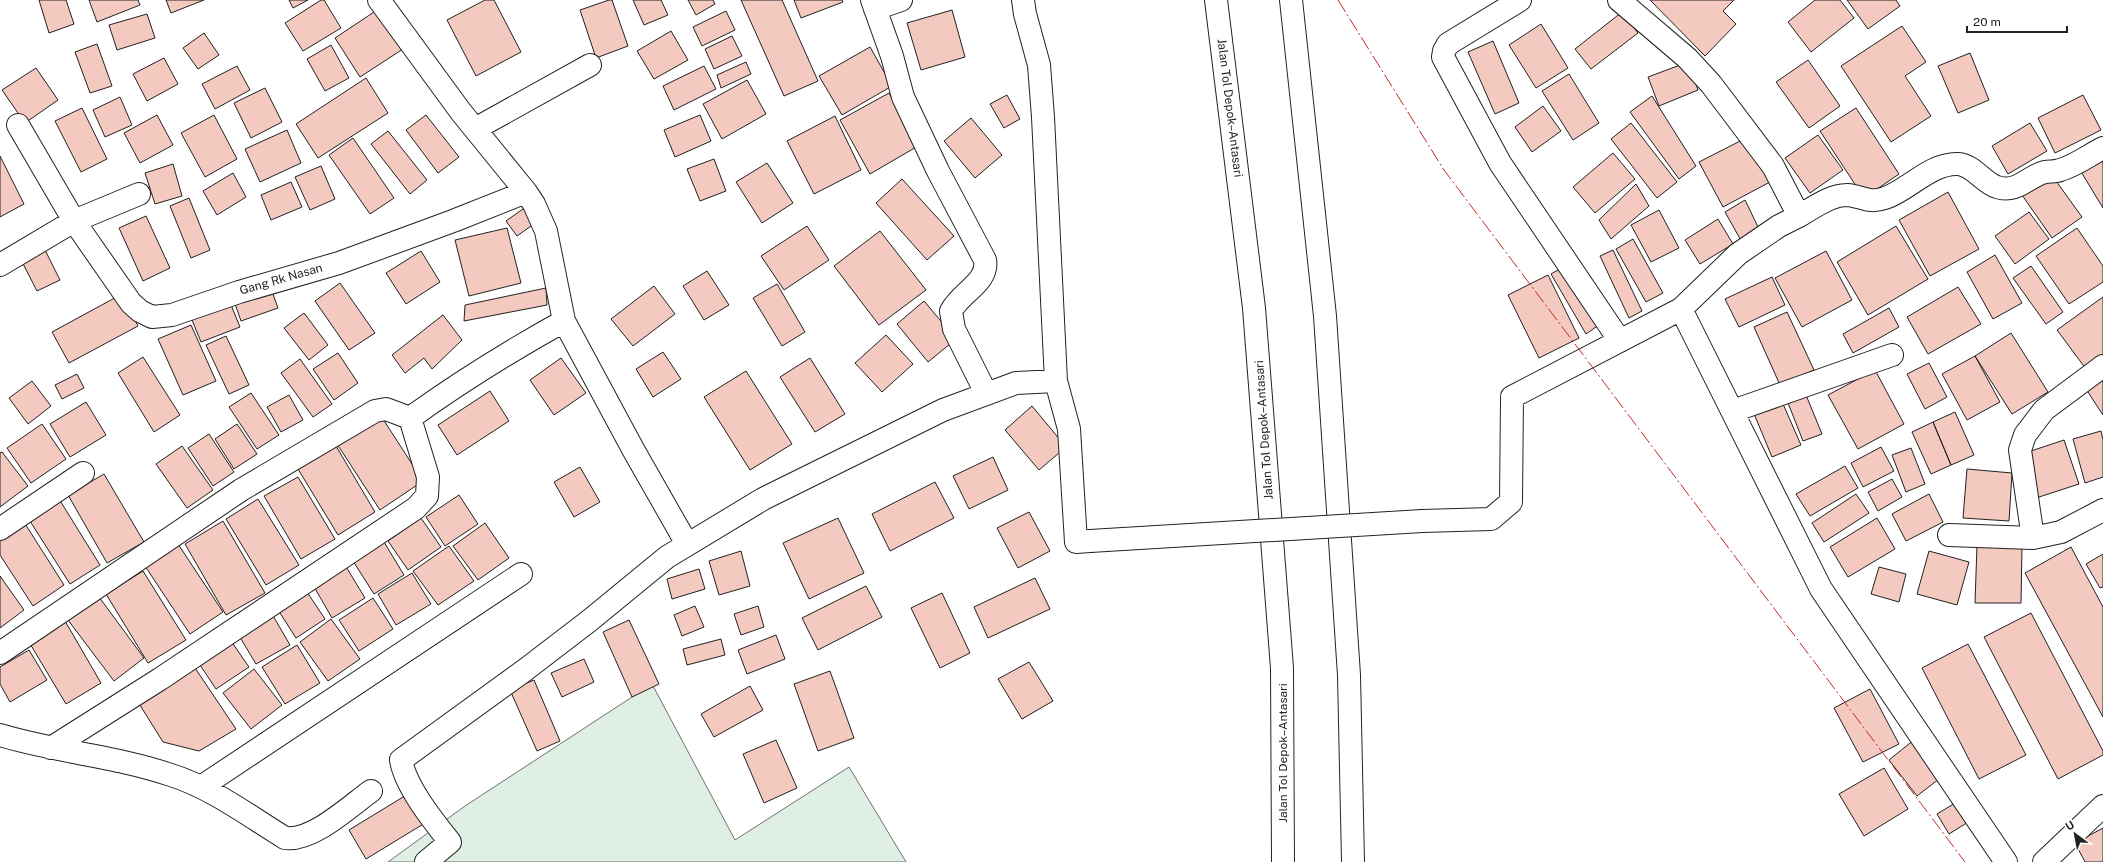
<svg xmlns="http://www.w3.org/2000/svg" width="2103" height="862" font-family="'Public Sans',sans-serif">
<rect width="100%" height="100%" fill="#fff"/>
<path fill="#e0efe3" stroke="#6f6f6f" d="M652,684l83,156 114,-73 57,95h-518l77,-56z"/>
<path fill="#f3c9c0" stroke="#222" d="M39,0h27l8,24 -25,9z
M89,0h49l2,5 -43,17z
M166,0h38l-33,13z
M289,0h19l-15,8z
M321,0h3l17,28 -38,23 -18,-28z
M485,0h9l27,52 -45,24 -29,-56z
M609,0h3l16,46 -32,12 -16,-48z
M633,0h28l7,15 -24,10z
M688,0h25l2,4 -19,11z
M741,0h41l36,81 -34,15z
M794,0h48l1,2 -42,16z
M1650,0h84l-11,11 13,13 -31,32z
M1815,0h25l14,18 -43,34 -23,-30z
M1847,0h49l4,6 -32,23z
M377,10l26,39 -43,28 -25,-39z
M952,10l13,47 -44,13 -14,-47z
M726,11l9,19 -33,16 -9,-19z
M1622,12l16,21 -47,36 -16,-20z
M147,14l8,24 -38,12 -8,-25z
M1541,24l27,44 -32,20 -27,-43z
M1902,26l24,36 -21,14 26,40 -40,26 -50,-76z
M671,31l17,29 -34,19 -17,-28z
M204,33l15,22 -21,14 -15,-21z
M732,36l10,20 -28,13 -9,-20z
M1493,41l26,62 -24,11 -27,-62z
M97,44l15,42 -22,7 -15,-41z
M331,45l18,33 -24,13 -18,-32z
M870,47l22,39 -50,29 -23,-39z
M1970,53l19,47 -31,13 -20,-47z
M164,58l14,26 -31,17 -14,-27z
M1808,60l32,46 -31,22 -33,-46z
M746,62l5,12 -30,14 -4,-13z
M1688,62l10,28 -39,16 -11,-29z
M237,66l13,24 -35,19 -13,-25z
M704,66l12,23 -42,21 -11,-24z
M36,68l22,32 -33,23 -23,-33z
M1569,74l30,49 -26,17 -31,-49z
M366,78l22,35 -70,45 -22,-34z
M747,80l19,34 -44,25 -19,-35z
M265,88l17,34 -31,16 -17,-35z
M889,93l29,53 -48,28 -30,-54z
M1007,95l13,24 -16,9 -14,-24z
M2083,95l18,35 -46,23 -17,-35z
M1652,96l44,70 -17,13 -49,-67z
M120,97l12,28 -27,12 -12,-27z
M1543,106l18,25 -29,21 -17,-25z
M82,108l25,51 -26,13 -26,-51z
M1856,108l43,66 -35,24 -44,-67z
M157,115l16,30 -33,18 -16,-30z
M214,115l23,44 -32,18 -24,-44z
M426,115l33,42 -21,16 -32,-43z
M700,115l11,26 -36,16 -11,-27z
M835,116l26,54 -47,24 -27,-53z
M971,118l31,37 -27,23 -31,-37z
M1631,123l46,59 -20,16 -46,-59z
M2030,123l17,28 -39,23 -16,-28z
M287,130l14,33 -41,19 -15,-33z
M388,131l39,49 -17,14 -39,-50z
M1818,135l25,35 -33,23 -25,-35z
M353,138l41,60 -24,16 -41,-59z
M1746,138l24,44 -47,25 -24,-45z
M1613,153l22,26 -40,34 -22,-26z
M2103,155v53l-23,-38z
M0,156l24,48 -24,13z
M714,159l12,32 -26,10 -13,-32z
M767,163l26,40 -31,20 -26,-41z
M173,164l9,32 -27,8 -10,-31z
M321,166l14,33 -25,11 -15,-33z
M233,173l13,24 -29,18 -14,-24z
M2051,174l31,43 -30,21 -30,-43z
M902,179l52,57 -27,24 -51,-57z
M291,182l11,25 -31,13 -10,-25z
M1636,184l13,22 -38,33 -12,-19z
M1948,192l31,57 -49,27 -31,-56z
M189,198l21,52 -19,8 -21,-52z
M1745,200l16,33 -18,11 -18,-32z
M527,206l11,15 -21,15 -11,-15z
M1659,210l20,38 -28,14 -20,-37z
M2029,212l20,27 -34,25 -20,-28z
M146,216l24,52 -27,13 -24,-53z
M1718,219l15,25 -33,20 -15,-24z
M807,226l22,34 -45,30 -23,-34z
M1896,226l32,53 -60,36 -31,-53z
M507,228l14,55 -52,13 -14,-56z
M2077,228l26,38v16l-34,22 -33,-48z
M880,231l46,59 -47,35 -45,-59z
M1633,239l30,54 -17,9 -30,-53z
M43,246l17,34 -23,11 -17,-33z
M1613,250l29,61 -13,7 -29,-62z
M421,251l19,31 -34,22 -20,-31z
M1826,251l26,49 -50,27 -27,-49z
M1995,255l27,48 -29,16 -26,-47z
M1565,266l38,56 -17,12 -35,-60z
M2031,266l32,46 -17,12 -33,-46z
M707,271l22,34 -25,15 -21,-34z
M1548,275l31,63 -40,20 -31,-63z
M1772,277l13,28 -46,22 -14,-28z
M340,283l35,50 -26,17 -34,-49z
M777,284l28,48 -23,14 -29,-48z
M270,286l8,22 -37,13 -8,-23z
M654,286l21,28 -42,32 -22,-27z
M1958,287l23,37 -53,30 -21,-37z
M546,288l1,17 -83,16 1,-16z
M122,294l16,32 -69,37 -17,-31z
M2103,297v65l-14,11 -32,-43z
M229,300l11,27 -39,15 -11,-27z
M924,301l32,38 -28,23 -31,-38z
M1889,308l10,19 -46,26 -10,-19z
M1787,312l27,58 -34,15 -26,-58z
M304,313l24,32 -19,15 -25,-32z
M443,315l19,25 -30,29 -8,-11 -19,15 -13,-18z
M191,325l25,56 -33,14 -25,-56z
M2011,333l37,59 -36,22 -37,-58z
M886,335l27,29 -31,28 -27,-29z
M226,336l23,49 -20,9 -23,-49z
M663,352l18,27 -28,18 -17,-28z
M338,353l20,30 -24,17 -21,-31z
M1975,356l25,46 -33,18 -25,-46z
M143,357l37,58 -26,17 -36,-59z
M561,358l25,35 -32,22 -24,-35z
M810,358l35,56 -30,18 -35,-55z
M300,359l32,45 -19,13 -32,-44z
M1929,363l18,34 -22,12 -18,-35z
M1875,370l29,54 -46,25 -30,-54z
M746,371l46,73 -42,26 -46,-73z
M77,374l7,14 -22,11 -7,-14z
M2103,374v41l-19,-29z
M32,381l19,25 -23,18 -19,-26z
M490,391l19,30 -52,34 -19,-30z
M251,393l28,42 -22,14 -28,-42z
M289,395l14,25 -22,12 -14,-25z
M1806,395l16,39 -19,7 -15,-38z
M1780,397l21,48 -29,12 -20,-48z
M86,402l20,33 -36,22 -20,-33z
M1032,406l34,41 -27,23 -34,-40z
M1955,412l19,43 -23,10 -18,-43z
M381,416l42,65 -43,29 -43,-66z
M1933,422l18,43 -20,9 -19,-42z
M42,424l24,35 -35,24 -24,-35z
M237,424l20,30 -23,15 -19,-30z
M2101,431l2,9v37l-18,6 -12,-44z
M209,434l25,38 -21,14 -25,-38z
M2064,440l15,44 -43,14 -14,-44z
M182,446l31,44 -26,18 -31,-44z
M336,446l39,66 -37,23 -40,-66z
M1881,447l13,24 -31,16 -12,-24z
M1911,448l14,36 -19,8 -14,-37z
M2,452l26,34 -28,21v-54z
M993,457l15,33 -39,19 -16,-33z
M1845,466l13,22 -48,28 -14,-22z
M580,467l20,35 -26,15 -20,-35z
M1967,469l45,4 -3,48 -46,-3z
M104,474l40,68 -37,21 -39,-68z
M298,477l37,62 -34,20 -37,-63z
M1892,479l10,18 -24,14 -10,-19z
M935,482l19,36 -64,33 -18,-37z
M1856,494l13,19 -45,29 -12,-19z
M1929,494l14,28 -37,19 -14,-27z
M459,495l19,29 -33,22 -19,-29z
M59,499l41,66 -30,19 -42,-66z
M258,499l41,66 -33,20 -40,-66z
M1029,512l21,39 -32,17 -21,-40z
M421,518l20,29 -33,23 -20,-29z
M838,518l26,55 -55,26 -26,-56z
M1877,518l18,31 -47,28 -18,-30z
M22,519l42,66 -31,21 -33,-51v-21z
M223,521l42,72 -39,22 -41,-71z
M485,523l24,35 -31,22 -25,-34z
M384,542l20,33 -30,19 -21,-33z
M178,544l45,68 -33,22 -45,-68z
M1977,545l45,1 -1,57h-46z
M449,546l25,35 -36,24 -25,-34z
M2071,547l32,60v110l-78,-144z
M741,551l9,35 -31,9 -10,-34z
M1929,551l40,11 -12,43 -40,-11z
M2103,554v33l-3,1 -14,-24z
M345,565l20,33 -33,20 -19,-33z
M1879,567l27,7 -7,28 -28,-8z
M699,569l6,20 -33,10 -5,-20z
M143,571l43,69 -38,23 -42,-69z
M412,573l19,31 -35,21 -18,-31z
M0,576l24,34 -24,18z
M1035,578l15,31 -62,29 -14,-31z
M866,586l16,31 -64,33 -16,-32z
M307,592l18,27 -29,19 -18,-28z
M942,593l28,60 -30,15 -29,-60z
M99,597l45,61 -30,23 -46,-61z
M373,598l20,31 -34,22 -20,-31z
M695,606l9,21 -22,9 -8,-21z
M758,606l6,21 -23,8 -7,-21z
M2031,613l72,138v4l-45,24 -74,-142z
M272,614l18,31 -34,19 -18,-30z
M331,619l29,40 -32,22 -28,-39z
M629,620l30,64 -27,13 -29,-65z
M65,621l36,62 -35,21 -37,-62z
M776,635l9,24 -38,15 -9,-24z
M721,639l4,16 -38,10 -4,-16z
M231,641l18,26 -33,22 -18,-27z
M1968,644l58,111 -47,24 -57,-111z
M297,645l23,38 -35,21 -23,-37z
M29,650l18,30 -37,22 -10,-18v-17z
M584,659l10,23 -32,15 -11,-24z
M1029,662l24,39 -31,18 -24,-40z
M193,665l43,64 -37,22 -36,-9 -25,-40z
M254,669l28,36 -31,24 -28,-36z
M830,671l24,67 -36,13 -24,-67z
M534,680l26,61 -23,10 -27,-61z
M750,686l13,24 -49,27 -13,-23z
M1870,689l29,55 -36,18 -29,-54z
M1915,739l28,37 -26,20 -28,-36z
M776,740l21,48 -33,15 -21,-49z
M1884,768l24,41 -44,27 -25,-42z
M408,794l17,29 -59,36 -17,-29z
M1960,800l13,19 -24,15 -12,-20z
M2103,828v34h-18l-10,-19z"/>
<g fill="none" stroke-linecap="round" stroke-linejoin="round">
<g stroke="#222" stroke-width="24">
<path id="street" d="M379,0l82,112 65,80 8,12 12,27 18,90 70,130 53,93
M872,0l20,56 11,41 35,74 47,89c4,22 -24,32 -34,51l3,18 32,64
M1023,0l2,14 14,51 4,52 13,264
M1520,0l-72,44 -4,7 -1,6 57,106 120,178
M875,9l26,-9
M475,129l115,-64
M139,194l-65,27 57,82 9,8 12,6 20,-2 67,-23 100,-29 114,-42 73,-29
M1799,216c14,-8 31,-21 48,-21 15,1 21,9 38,3 24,-8 45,-35 73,-34 16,1 25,19 39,23 20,7 31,-11 48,-15 5,-1 10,0 15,-2 15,-4 29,-15 43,-22
M0,265l74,-44 -56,-96
M1681,309l140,280 185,273
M1733,411l159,-56
M1422,521l69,-2 20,-17 1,-105 169,-88 57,-55 41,-28 20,-10 -26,-50 -62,-82 -24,-26 -68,-58
M0,529l83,-56
M1949,535l84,3 28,-6 42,-22
M2033,538l-13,-88 5,-15 19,-25 59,-44
M0,653l241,-163 134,-79 11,-2 24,9
M0,735c56,17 115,21 171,40 41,13 78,41 114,63 27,4 65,-32 86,-47
M51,748l109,-69 256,-171 11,-12 1,-19 -18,-59c50,-36 100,-67 154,-97
M201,787l320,-213
M426,862l24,-20c-16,-20 -45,-56 -49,-82l124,-90 64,-49 78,-64 96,-58 180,-89 73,-27 40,-2 13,48 7,113 14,-1
M2044,862l59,-56"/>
</g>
<g stroke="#222" stroke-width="24">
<path id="highway" d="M1216,0l38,308 28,360 1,194
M1291,0l34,316 24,359 4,187"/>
</g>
<use href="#street" stroke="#fff" stroke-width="22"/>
<use href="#highway" stroke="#fff" stroke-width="22"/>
<g stroke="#222" stroke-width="24" stroke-linecap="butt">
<path id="street-bridge" d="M1090,541l332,-20"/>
</g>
<use href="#street-bridge" stroke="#fff" stroke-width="22"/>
<path stroke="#c62828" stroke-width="1" stroke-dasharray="14 3 2 3" stroke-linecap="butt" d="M1338,0l106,170 521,692"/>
</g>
<g text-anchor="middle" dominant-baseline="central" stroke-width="3" stroke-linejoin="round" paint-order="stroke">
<g font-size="12" fill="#222" stroke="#fff">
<text transform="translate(1230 108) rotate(83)">Jalan Tol Depok–Antasari</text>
<text transform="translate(281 279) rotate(-16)">Gang Rk Nasan</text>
<text transform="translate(1264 430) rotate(-94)">Jalan Tol Depok–Antasari</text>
<text transform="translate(1283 753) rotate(-90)">Jalan Tol Depok–Antasari</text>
</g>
</g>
<g transform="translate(2075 834) rotate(328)" stroke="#ffffff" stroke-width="3" paint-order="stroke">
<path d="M0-3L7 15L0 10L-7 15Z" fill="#222222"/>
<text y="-6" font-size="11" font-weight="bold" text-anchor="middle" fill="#222222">U</text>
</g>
<path d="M1967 26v6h100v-6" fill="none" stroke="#222222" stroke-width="2"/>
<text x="1973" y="26" font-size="12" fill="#222222" stroke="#ffffff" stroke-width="3" paint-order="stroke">20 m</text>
</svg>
